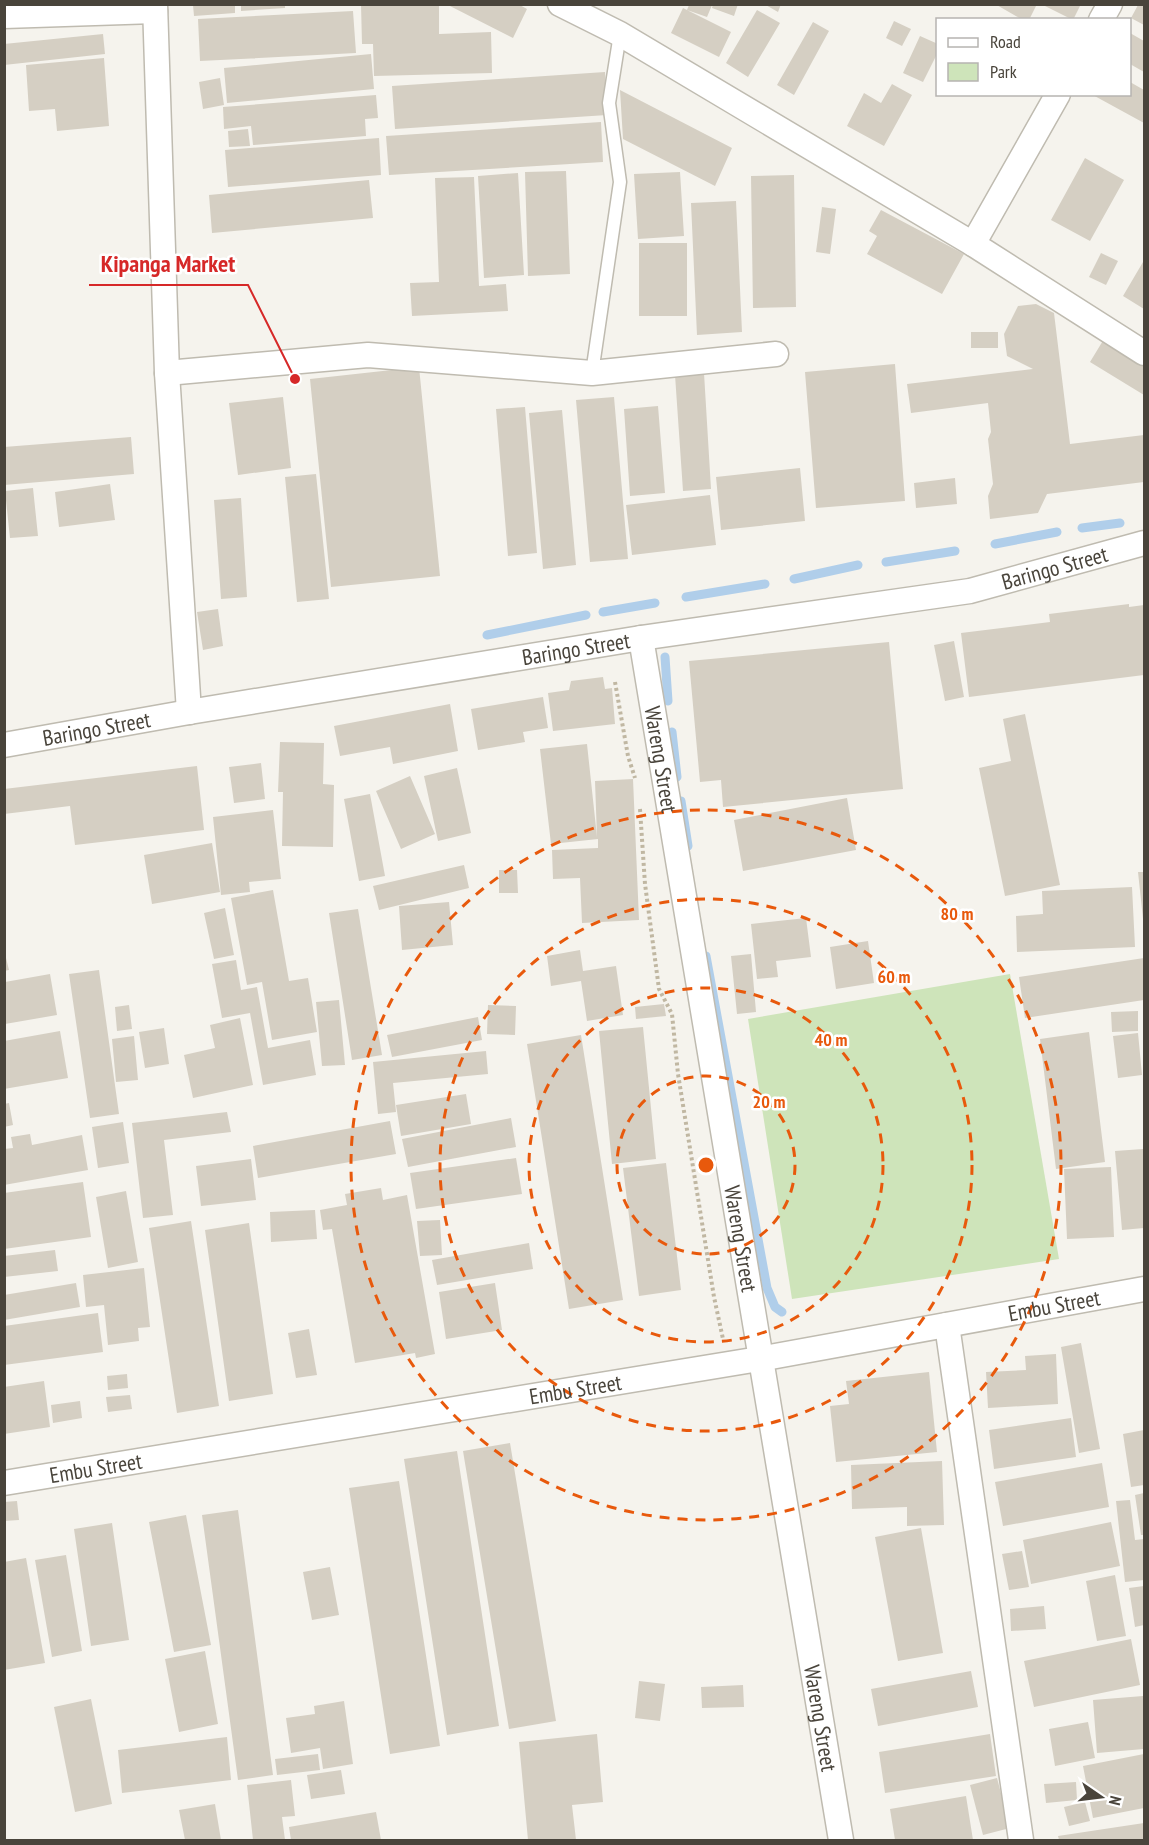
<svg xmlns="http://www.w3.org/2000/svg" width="1149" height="1845" font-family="'PT Sans Narrow',sans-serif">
<rect width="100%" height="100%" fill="#f5f3ed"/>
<path fill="#cee4ba" d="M1010,974l49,285 -267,40 -44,-280z"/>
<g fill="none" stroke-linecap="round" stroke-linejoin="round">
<path stroke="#b0ceea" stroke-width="9" d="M1082,528l38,-5
M995,544l62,-12
M886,562l69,-11
M794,579l64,-14
M686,597l79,-13
M603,612l52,-9
M487,635l99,-20
M665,657l3,44
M672,732l5,45
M681,801l7,45
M706,956l61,332 8,19 7,5"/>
</g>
<path fill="#d5cfc3" d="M241,4h44v4l-44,3z
M361,4h78v30l52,-2 1,41 -118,3 -1,-32h-11z
M446,4h72l9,5 -14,29z
M713,4h25l-4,12 -22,-8z
M764,4h17l-3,8z
M995,4h42l-8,16h-6z
M1041,4h40l-8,16z
M193,5h42v8l-41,3z
M689,5h23l-5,12 -20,-7z
M1138,5h6v20l-13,-7z
M683,8l48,24 -12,25 -48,-24z
M757,10l23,13 -32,54 -22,-14z
M353,11l3,42 -156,8 -2,-42z
M894,21l17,8 -9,17 -16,-8z
M813,22l16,9 -35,64 -17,-10z
M1130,33l14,8v31l-14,-8z
M103,34l2,20 -101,11v-21z
M920,36l18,8v8l-15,30 -20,-9z
M371,54l3,35 -147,14 -3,-35z
M104,58l5,68 -52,5 -2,-22 -26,2 -3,-46z
M605,72l2,43 -212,14 -3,-43z
M220,78l4,27 -21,4 -4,-27z
M1130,82l14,8v33l-53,-29h39z
M892,84l20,11 -28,51 -37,-20 17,-33 17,10z
M620,90l112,58 -17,38 -92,-47z
M376,95l2,23 -13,1 1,17 -113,9 -2,-19 -27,3 -1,-22z
M601,122l2,40 -214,13 -3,-39z
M248,129l2,17 -21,1 -1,-16z
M379,138l2,37 -153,12 -3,-37z
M1085,158l39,22 -34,61 -39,-21z
M566,171l4,103 -42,2 -3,-104z
M680,172l4,64 -46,3 -4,-65z
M518,173l6,102 -40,3 -6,-102z
M794,175l2,132 -43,1 -2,-132z
M474,177l5,109 27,-2 2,27 -96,5 -2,-33 29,-1 -4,-104z
M369,180l4,38 -161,15 -3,-38z
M736,201l6,131 -45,3 -6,-132z
M822,207l14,2 -6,45 -14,-2z
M881,210l83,44 -22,40 -75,-40 10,-18 -8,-5z
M639,243h48v73h-48z
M1101,253l17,8 -12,24 -17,-8z
M1143,262l1,1v46l-21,-13z
M1036,304l18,9 16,131 74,-9v47l-97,12 -9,19 -48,6 -2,-23 5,-12 -5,-45 3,-7 -3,-29 -77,10 -4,-29 126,-15 -26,-13 -3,-22 14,-28z
M971,332h27v16h-27z
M1104,339l40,25v31l-54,-33z
M895,364l10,137 -89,7 -11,-136z
M419,367l21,209 -109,11 -21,-208z
M704,373l7,116 -28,2 -8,-116z
M283,397l8,71 -53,7 -9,-72z
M614,397l14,162 -38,3 -14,-162z
M658,406l7,87 -35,3 -6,-87z
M525,407l12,146 -29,3 -12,-147z
M562,410l14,155 -33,4 -14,-156z
M131,437l3,37 -130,11v-38z
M800,468l5,53 -84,9 -5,-53z
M316,474l13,125 -32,3 -12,-125z
M955,478l2,26 -41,4 -2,-25z
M110,484l5,36 -56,7 -4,-35z
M33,488l5,48 -28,2 -5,-47z
M710,495l6,50 -84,10 -6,-50z
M241,498l6,99 -26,2 -7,-99z
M1129,604v3l15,-2v70l-175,22 -8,-64 89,-11 -1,-8z
M218,609l5,37 -20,4 -6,-38z
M954,641l10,56 -19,4 -11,-56z
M889,642l14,147 -180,18 -2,-27 -21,2 -11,-121z
M603,677l2,12 7,-1 3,36 -62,7 -5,-38 21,-3 2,-9z
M543,697l5,31 -25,4 2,10 -47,8 -7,-41z
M450,704l8,47 -65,13 -3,-17 -50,9 -6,-30z
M1025,714l35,171 -55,11 -26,-128 32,-7 -8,-42z
M280,742l44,1 -1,41 11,1 -1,62 -51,-1 1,-54h-5z
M587,744l10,93 -2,-56 38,-2 6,141 -57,3 -2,-45 -27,1 -1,-29 46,-2v-9l-47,5 -11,-95z
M261,763l4,36 -31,4 -5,-36z
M197,766l7,64 -129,15 -5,-39 -66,8v-25z
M457,768l14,65 -33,8 -14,-65z
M410,776l25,58 -34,15 -25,-58z
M370,794l15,82 -26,5 -15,-82z
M847,798l9,52 -113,21 -9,-51z
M273,810l8,69 -32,3 1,10 -29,3 -8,-78z
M212,843l8,49 -68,12 -8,-49z
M464,865l5,23 -90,22 -6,-24z
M499,870h18l1,23h-19z
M1138,872h6v47h-1z
M1132,887l3,60 -118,5 -1,-36 27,-2 -1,-23z
M273,890l16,91 19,-3 9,54 -45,8 -10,-58 -15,3 -16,-87z
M449,902l4,43 -51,5 -3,-44z
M225,908l9,47 -20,4 -10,-46z
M358,909l24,146 -30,5 -23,-147z
M806,918l5,39 -35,4 2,16 -21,2 -6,-55z
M868,941l6,42 -38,6 -6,-42z
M4,950l5,20 -5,1z
M580,950l3,21 33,-5 7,49 -36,6 -6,-40 -30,5 -4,-30z
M751,954l5,58 -19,2 -6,-58z
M1144,958v42l-119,18 -6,-41z
M236,960l5,30 16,-3 11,61 42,-8 6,35 -53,10 -13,-72 -28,5 -10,-54z
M99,970l20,144 -29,4 -21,-144z
M50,974l7,41 -52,9v-42z
M339,1000l6,65 -23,1 -6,-64z
M664,1004l2,12 -30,3 -1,-12z
M129,1005l3,24 -15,2 -2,-24z
M488,1005l28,1 -1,29 -28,-1z
M1138,1011v20l-26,1 -1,-20z
M478,1017l4,23 -90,17 -5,-22z
M240,1018l13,67 -60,13 -9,-43 31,-7 -5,-23z
M643,1027l13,132 -44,5 -13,-133z
M164,1028l5,36 -24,4 -6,-36z
M60,1031l8,47 -64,11v-48z
M1089,1032l16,130 -49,7 -16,-130z
M1138,1033l4,42 -24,3 -5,-42z
M581,1035l42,265 -54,9 -42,-265z
M134,1036l4,44 -22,2 -4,-43z
M486,1051l2,23 -95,9 3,29 -18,2 -5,-52z
M466,1094l5,30 -70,12 -5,-31z
M9,1103l4,22 -9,2v-23z
M227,1112l4,20 -67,8 9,75 -30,3 -11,-95z
M511,1118l5,29 -108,20 -6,-28z
M390,1121l6,33 -138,24 -5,-32z
M123,1122l6,41 -31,5 -6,-41z
M30,1134l2,11 50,-10 6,35 -84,15v-36l9,-1 -2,-11z
M1143,1149l1,79 -22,2 -7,-79z
M516,1158l6,36 -106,15 -6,-36z
M251,1159l5,41 -55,6 -5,-40z
M666,1163l15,127 -42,6 -16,-128z
M1111,1167l3,70 -47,2 -3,-70z
M83,1182l8,55 -87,12v-56z
M381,1188l2,12 24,-5 28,159 -19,4 -1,-5 -60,10 -23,-134 -9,1 -3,-20 27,-5 -2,-11z
M126,1191l12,71 -30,6 -12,-71z
M315,1210l2,29 -46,3 -1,-30z
M440,1220l2,35 -22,1 -3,-35z
M191,1221l28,185 -42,7 -28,-185z
M249,1223l24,171 -44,7 -24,-171z
M529,1243l4,26 -96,16 -5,-25z
M55,1250l3,21 -54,6v-21z
M144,1268l6,59 -12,1 1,13 -31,4 -4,-40 -18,2 -3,-32z
M76,1283l4,24 -76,13v-25z
M495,1283l7,47 -56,9 -7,-47z
M98,1313l5,39 -99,13v-39z
M309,1329l8,46 -21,3 -8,-45z
M1081,1343l19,106 -21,4 -18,-106z
M1056,1354l2,50 -70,4 -2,-36 40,-2 -1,-14z
M929,1372l8,80 -101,10 -6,-56 19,-2 -3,-23z
M127,1374l1,14 -20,2 -1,-14z
M44,1381l6,46 -46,7v-47z
M130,1395l2,14 -24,3 -2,-15z
M80,1401l2,17 -29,5 -2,-18z
M1071,1418l5,39 -82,12 -5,-39z
M1144,1430v55l-13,2 -8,-53z
M510,1443l46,278 -47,8 -46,-278z
M457,1451l42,275 -52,9 -43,-276z
M942,1461l2,64 -37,1v-19l-55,2 -1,-44z
M1102,1463l7,44 -106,19 -8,-44z
M399,1481l41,265 -50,8 -41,-266z
M1144,1493v42h-3l-6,-40z
M1130,1500l5,40 9,-1v41l-19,2 -9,-81z
M17,1501l2,19 -15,1v-19z
M238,1510l35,265 -35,5 -36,-265z
M186,1515l25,130 -37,7 -25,-130z
M1111,1522l9,44 -89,18 -8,-44z
M112,1523l17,117 -38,6 -17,-117z
M921,1528l22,125 -45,8 -23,-124z
M1022,1551l7,36 -20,3 -7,-36z
M66,1555l16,96 -30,6 -17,-97z
M26,1558l19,105 -41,7v-108z
M330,1567l9,48 -27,5 -9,-48z
M1115,1575l11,61 -29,5 -11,-60z
M1144,1586v39l-9,2 -6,-39z
M1044,1606l2,23 -35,2 -1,-22z
M1131,1639l9,46 -106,22 -10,-46z
M205,1651l13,73 -39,8 -14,-73z
M971,1671l7,36 -100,19 -7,-37z
M639,1681l26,3 -5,37 -25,-3z
M743,1685l1,22 -42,1 -1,-21z
M1143,1696l1,53 -47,4 -4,-53z
M91,1699l21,105 -37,8 -21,-105z
M344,1701l9,63 -30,5 -3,-21 -29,5 -5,-35 29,-4 -1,-8z
M1088,1722l7,36 -40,8 -6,-37z
M597,1734l6,68 -31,3 4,35h-48l-9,-98z
M990,1734l6,42 -111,17 -6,-41z
M227,1737l4,43 -109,13 -4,-43z
M318,1754l2,16 -43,5 -2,-16z
M1144,1754v54l-51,10 -10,-52z
M341,1770l4,24 -34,5 -4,-24z
M997,1778l13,50 -27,7 -13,-50z
M291,1780l4,36 -13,1 3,23h-32l-6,-55z
M1076,1782l1,18 -31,3 -2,-19z
M966,1796l7,44h-78l-5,-31z
M1085,1802l5,19 -21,5 -5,-19z
M215,1804l6,36h-36l-6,-30z
M376,1812l5,28h-90l-2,-13z
M1144,1823v17h-85l-1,-4z"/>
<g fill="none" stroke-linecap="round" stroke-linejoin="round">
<g stroke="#bfbbb0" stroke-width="15">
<path id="lane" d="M592,373l28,-191 -11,-79 11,-69"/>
</g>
<g stroke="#bfbbb0" stroke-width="27">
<g id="street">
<path d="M155,4l12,369 22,339"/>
<path d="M560,4l60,30 353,210 171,109"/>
<path d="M4,16l151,-5"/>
<path d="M1101,20l9,-16"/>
<path d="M973,244l85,-150"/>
<path d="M167,373l201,-18 224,18 184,-19"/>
<path id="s1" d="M641,638l200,1202"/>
<path id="s2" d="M4,745l185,-33 452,-74 329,-47 174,-48"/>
<path d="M947,1325l74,515"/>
<path id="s3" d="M4,1483l755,-124 385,-70"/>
</g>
</g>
<path stroke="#c0b7a2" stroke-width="4" stroke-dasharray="3 3" stroke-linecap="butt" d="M615,682l13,74 7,22
M640,809l5,75 14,105 13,25 6,60 36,223 9,42"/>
<use href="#lane" stroke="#fff" stroke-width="12"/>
<use href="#street" stroke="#fff" stroke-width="24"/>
</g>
<g fill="none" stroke="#e8590c" stroke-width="3" stroke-dasharray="10 8">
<circle cx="706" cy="1165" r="89"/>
<circle cx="706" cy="1165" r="177"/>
<circle cx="706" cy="1165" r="266"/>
<circle cx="706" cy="1165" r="355"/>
</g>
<g text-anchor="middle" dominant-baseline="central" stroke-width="5" stroke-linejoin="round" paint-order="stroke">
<g font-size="22" fill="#49443b" stroke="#fff">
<text stroke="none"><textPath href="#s2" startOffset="1066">Baringo Street</textPath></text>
<text stroke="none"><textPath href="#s2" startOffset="580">Baringo Street</textPath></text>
<text stroke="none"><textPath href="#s2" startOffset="94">Baringo Street</textPath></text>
<text stroke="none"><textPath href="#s1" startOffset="123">Wareng Street</textPath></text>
<text stroke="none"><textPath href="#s1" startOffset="609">Wareng Street</textPath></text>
<text stroke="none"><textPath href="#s3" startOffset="1065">Embu Street</textPath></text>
<text stroke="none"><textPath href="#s3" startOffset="579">Embu Street</textPath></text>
<text stroke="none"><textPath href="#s3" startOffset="93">Embu Street</textPath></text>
<text stroke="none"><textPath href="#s1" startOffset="1095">Wareng Street</textPath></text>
</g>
</g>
<circle cx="706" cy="1165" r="9" fill="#e8590c" stroke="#fff" stroke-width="3"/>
<g font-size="18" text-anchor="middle" font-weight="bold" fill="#e8590c" stroke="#fff" stroke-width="5" stroke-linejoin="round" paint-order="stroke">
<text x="957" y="920">80 m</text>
<text x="894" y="983">60 m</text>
<text x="831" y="1046">40 m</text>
<text x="769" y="1108">20 m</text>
</g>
<path fill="none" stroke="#d62828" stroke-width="2" d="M295 379L248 285H89"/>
<circle fill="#d62828" stroke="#fff" stroke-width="2" cx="295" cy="379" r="6"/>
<g font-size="24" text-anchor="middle" font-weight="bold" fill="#d62828" stroke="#fff" stroke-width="5" stroke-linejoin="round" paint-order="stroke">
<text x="168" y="272">Kipanga Market</text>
</g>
<rect width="1149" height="1845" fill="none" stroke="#49443b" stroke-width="12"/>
<rect x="936" y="18" width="195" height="78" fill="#ffffff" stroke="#b6b4b1" stroke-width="1.5"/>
<rect x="948" y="38" width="30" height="9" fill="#ffffff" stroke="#b6b4b1" stroke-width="1.5"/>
<text x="990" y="48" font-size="18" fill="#49443b">Road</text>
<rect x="948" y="63" width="30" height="18" fill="#cee4ba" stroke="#b6b4b1" stroke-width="1.5"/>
<text x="990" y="78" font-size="18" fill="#49443b">Park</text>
<g transform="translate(1101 1797) rotate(104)" stroke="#ffffff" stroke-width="4.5" paint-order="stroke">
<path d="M0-4.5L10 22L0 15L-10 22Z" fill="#49443b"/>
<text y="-9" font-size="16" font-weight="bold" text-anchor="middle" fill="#49443b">N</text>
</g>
</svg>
